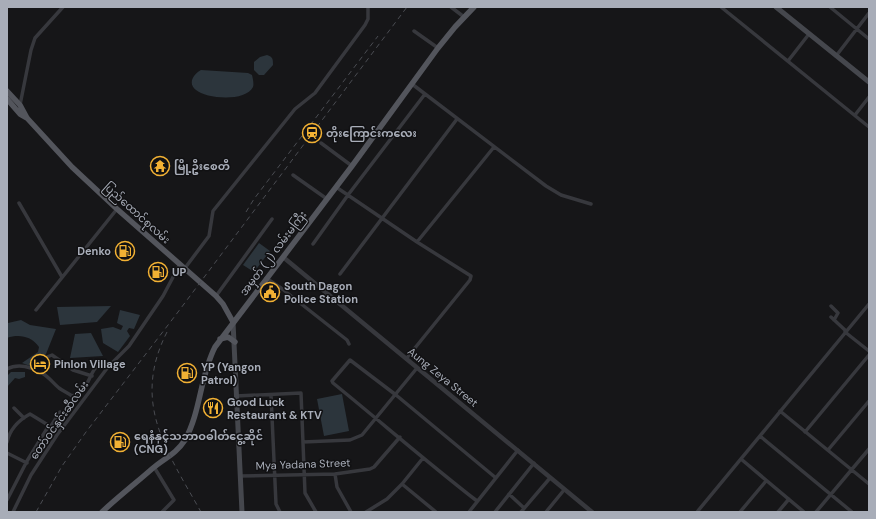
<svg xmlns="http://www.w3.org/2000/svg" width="876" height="519" font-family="'DM Sans','Noto Sans Myanmar',sans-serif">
<rect width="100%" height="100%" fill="#161618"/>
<path fill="#2c353c" d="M267,55c6,2 6,4 6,10l-9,10h-5l-5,-5v-8l6,-5z
M201,70l47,3 4,2c1,4 2,9 1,12 -7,15 -47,12 -57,3 -9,-7 -2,-16 5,-20z
M259,243l11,8 -16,21 -11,-7z
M111,306l-14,16 -37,3 -3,-18z
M120,310l20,5 -6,14 -5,-1 -2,3 3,5 -12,16 -15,-9 -2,-14 12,-2 8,3 2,-4 -6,-3z
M21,320l9,5 26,4 -10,25 -13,13 -11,-4 16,-11 1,-5c-8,-11 -20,-13 -32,-9l1,-15z
M91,333l12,23 -33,2 5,-24z
M11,372h14v5l-6,2 -4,-1 -8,9v-11z
M342,394l7,37 -25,5 -7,-37z"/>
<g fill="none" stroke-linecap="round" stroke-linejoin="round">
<path stroke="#37383d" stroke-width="3.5" d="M451,7l13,10
M721,7l148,120
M830,7l39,32
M414,31l24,17
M836,56l33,-43
M788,61l21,-27
M412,84l134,102 15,9 30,9
M20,105l11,-55 4,-12 28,-31
M855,115l14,-18
M321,143l31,23
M293,175l34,24
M336,187l81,55 54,34 -1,4 -64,79
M19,203l43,74
M417,242l77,-95
M313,244l35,-49 77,-101
M185,268l24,-32 4,-25 82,-102 20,-16 50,-68 3,-6v-12
M340,274l117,-155
M266,278l15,10 66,52 2,4
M216,296l56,-77
M831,306l7,7 -4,7
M36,310l81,-101
M831,317l15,14
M845,332l24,19
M7,369c11,-6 25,-2 35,4 7,4 11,10 17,15 4,3 9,5 13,8 18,-6 16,-22 26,-31l10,2
M35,369l12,-12 5,-2 21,15 19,6
M271,395l5,109 4,8
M236,396l65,-3 4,100 11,19
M14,408l10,10
M780,411l89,73
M48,426h3l9,-14
M805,432l64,-77
M760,436l92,76
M7,442c3,-13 12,-22 23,-28l18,11v2l-21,34 -20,39
M303,442l47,-2 12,-5 55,-67
M828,450l41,-49
M7,453l20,10
M741,459l63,53
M154,467l20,33 -12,12
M335,474l2,13 14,25
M240,476l95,-2 35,-5 4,-2 26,-30
M402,484l34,28
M509,494l15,14
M477,501c-49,-38 -96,-79 -144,-118l-1,-2 18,-21 46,35 100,83
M13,512l18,-37 26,-40 51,-68 21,-21 34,-50 17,-32
M366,512l21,-13 15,-15 21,-26
M469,512l49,-62
M495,512l39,-49
M521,512l29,-34
M546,512l18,-22
M697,512l172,-208
M740,512l26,-31
M778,512l11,-13
M816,512l53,-63"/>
<path stroke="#37383d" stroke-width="4.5" d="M283,257l309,255"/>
<path stroke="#45474d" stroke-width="5" d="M776,7l93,75
M233,322l9,190"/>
<path stroke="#53555c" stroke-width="5.5" d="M7,91l13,14 7,13 45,49 45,42 99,87 7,8 10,18
M7,99l13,15 7,4
M220,339l8,-2 7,5
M102,512c16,-15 34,-29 51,-44 12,-10 23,-14 32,-28 16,-29 15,-64 30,-93l137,-181 86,-118 17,-21 19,-20"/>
<path stroke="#4a4c52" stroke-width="1" stroke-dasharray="5 4" stroke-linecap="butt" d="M246,212l8,-13 124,-163
M167,332c-36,71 0,119 34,180
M36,512l26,-46 24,-34 92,-120 229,-305"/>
</g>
<defs>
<g id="station-ring" transform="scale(1)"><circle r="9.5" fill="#111113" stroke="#f2b134" stroke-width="1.5"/><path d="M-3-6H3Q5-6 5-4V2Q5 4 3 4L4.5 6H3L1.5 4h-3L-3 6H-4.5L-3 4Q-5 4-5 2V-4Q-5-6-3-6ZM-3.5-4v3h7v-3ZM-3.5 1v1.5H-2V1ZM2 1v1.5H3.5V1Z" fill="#f2b134"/></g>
<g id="temple-ring" transform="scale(1)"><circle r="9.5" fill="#111113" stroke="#f2b134" stroke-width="1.5"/><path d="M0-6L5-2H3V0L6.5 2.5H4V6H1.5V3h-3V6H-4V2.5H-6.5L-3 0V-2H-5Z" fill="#f2b134"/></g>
<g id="fuel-ring" transform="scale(1)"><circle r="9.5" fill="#111113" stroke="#f2b134" stroke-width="1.5"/><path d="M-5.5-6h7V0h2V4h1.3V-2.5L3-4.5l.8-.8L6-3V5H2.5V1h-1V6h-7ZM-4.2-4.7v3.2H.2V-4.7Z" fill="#f2b134"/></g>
<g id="civic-ring" transform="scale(1)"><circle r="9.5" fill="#111113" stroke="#f2b134" stroke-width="1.5"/><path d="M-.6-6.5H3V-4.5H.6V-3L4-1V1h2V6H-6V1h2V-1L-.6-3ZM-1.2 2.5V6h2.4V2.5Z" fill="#f2b134"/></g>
<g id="hotel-ring" transform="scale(1)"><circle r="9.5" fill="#111113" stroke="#f2b134" stroke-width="1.5"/><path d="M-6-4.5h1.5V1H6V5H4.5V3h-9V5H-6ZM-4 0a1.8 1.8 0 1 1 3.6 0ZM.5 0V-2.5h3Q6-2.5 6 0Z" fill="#f2b134"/></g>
<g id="restaurant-ring" transform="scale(1)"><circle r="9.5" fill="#111113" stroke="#f2b134" stroke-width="1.5"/><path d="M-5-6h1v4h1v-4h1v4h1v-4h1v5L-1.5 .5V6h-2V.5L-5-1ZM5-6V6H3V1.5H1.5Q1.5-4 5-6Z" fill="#f2b134"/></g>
</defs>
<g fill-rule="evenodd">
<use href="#station-ring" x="312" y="133"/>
<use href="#temple-ring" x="160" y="166"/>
<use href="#fuel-ring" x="125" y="251"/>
<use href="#fuel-ring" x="158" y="272"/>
<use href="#civic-ring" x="270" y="292"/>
<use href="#hotel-ring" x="40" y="364"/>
<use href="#fuel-ring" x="187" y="373"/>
<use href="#restaurant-ring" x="213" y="408"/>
<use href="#fuel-ring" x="120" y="442"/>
</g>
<g text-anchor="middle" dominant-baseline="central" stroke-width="3" stroke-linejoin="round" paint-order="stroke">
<g font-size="11" font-weight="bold" fill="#a8adb8" stroke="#111113" text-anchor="start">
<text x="326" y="133">တိုးကြောင်းကလေး</text>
<text x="174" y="166">မြို့ဦးစေတီ</text>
<text x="111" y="251" text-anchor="end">Denko</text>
<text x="172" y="272">UP</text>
<text x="284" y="286">South Dagon<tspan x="284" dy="13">Police Station</tspan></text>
<text x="54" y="364">Pinlon Village</text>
<text x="201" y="367">YP (Yangon<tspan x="201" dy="13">Patrol)</tspan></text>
<text x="227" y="402">Good Luck<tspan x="227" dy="13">Restaurant &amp; KTV</tspan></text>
<text x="134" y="436">ရေနံနှင့်သဘာဝဓါတ်ငွေ့ဆိုင်<tspan x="134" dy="13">(CNG)</tspan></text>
</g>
<g font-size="11" fill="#a8adb8" stroke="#111113">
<text transform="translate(137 213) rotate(42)">ပြည်ထောင်စုလမ်း</text>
<text transform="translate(273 253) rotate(-53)">အမှတ် (၂) လမ်းမကြီး</text>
<text transform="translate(443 377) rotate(39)">Aung Zeya Street</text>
<text transform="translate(59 420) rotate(-55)">တော်ဝင်နှင်းဆီလမ်း</text>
<text transform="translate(303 464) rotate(-2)">Mya Yadana Street</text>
</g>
</g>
<rect width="876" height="519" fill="none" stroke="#a8adb8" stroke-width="16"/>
</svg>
